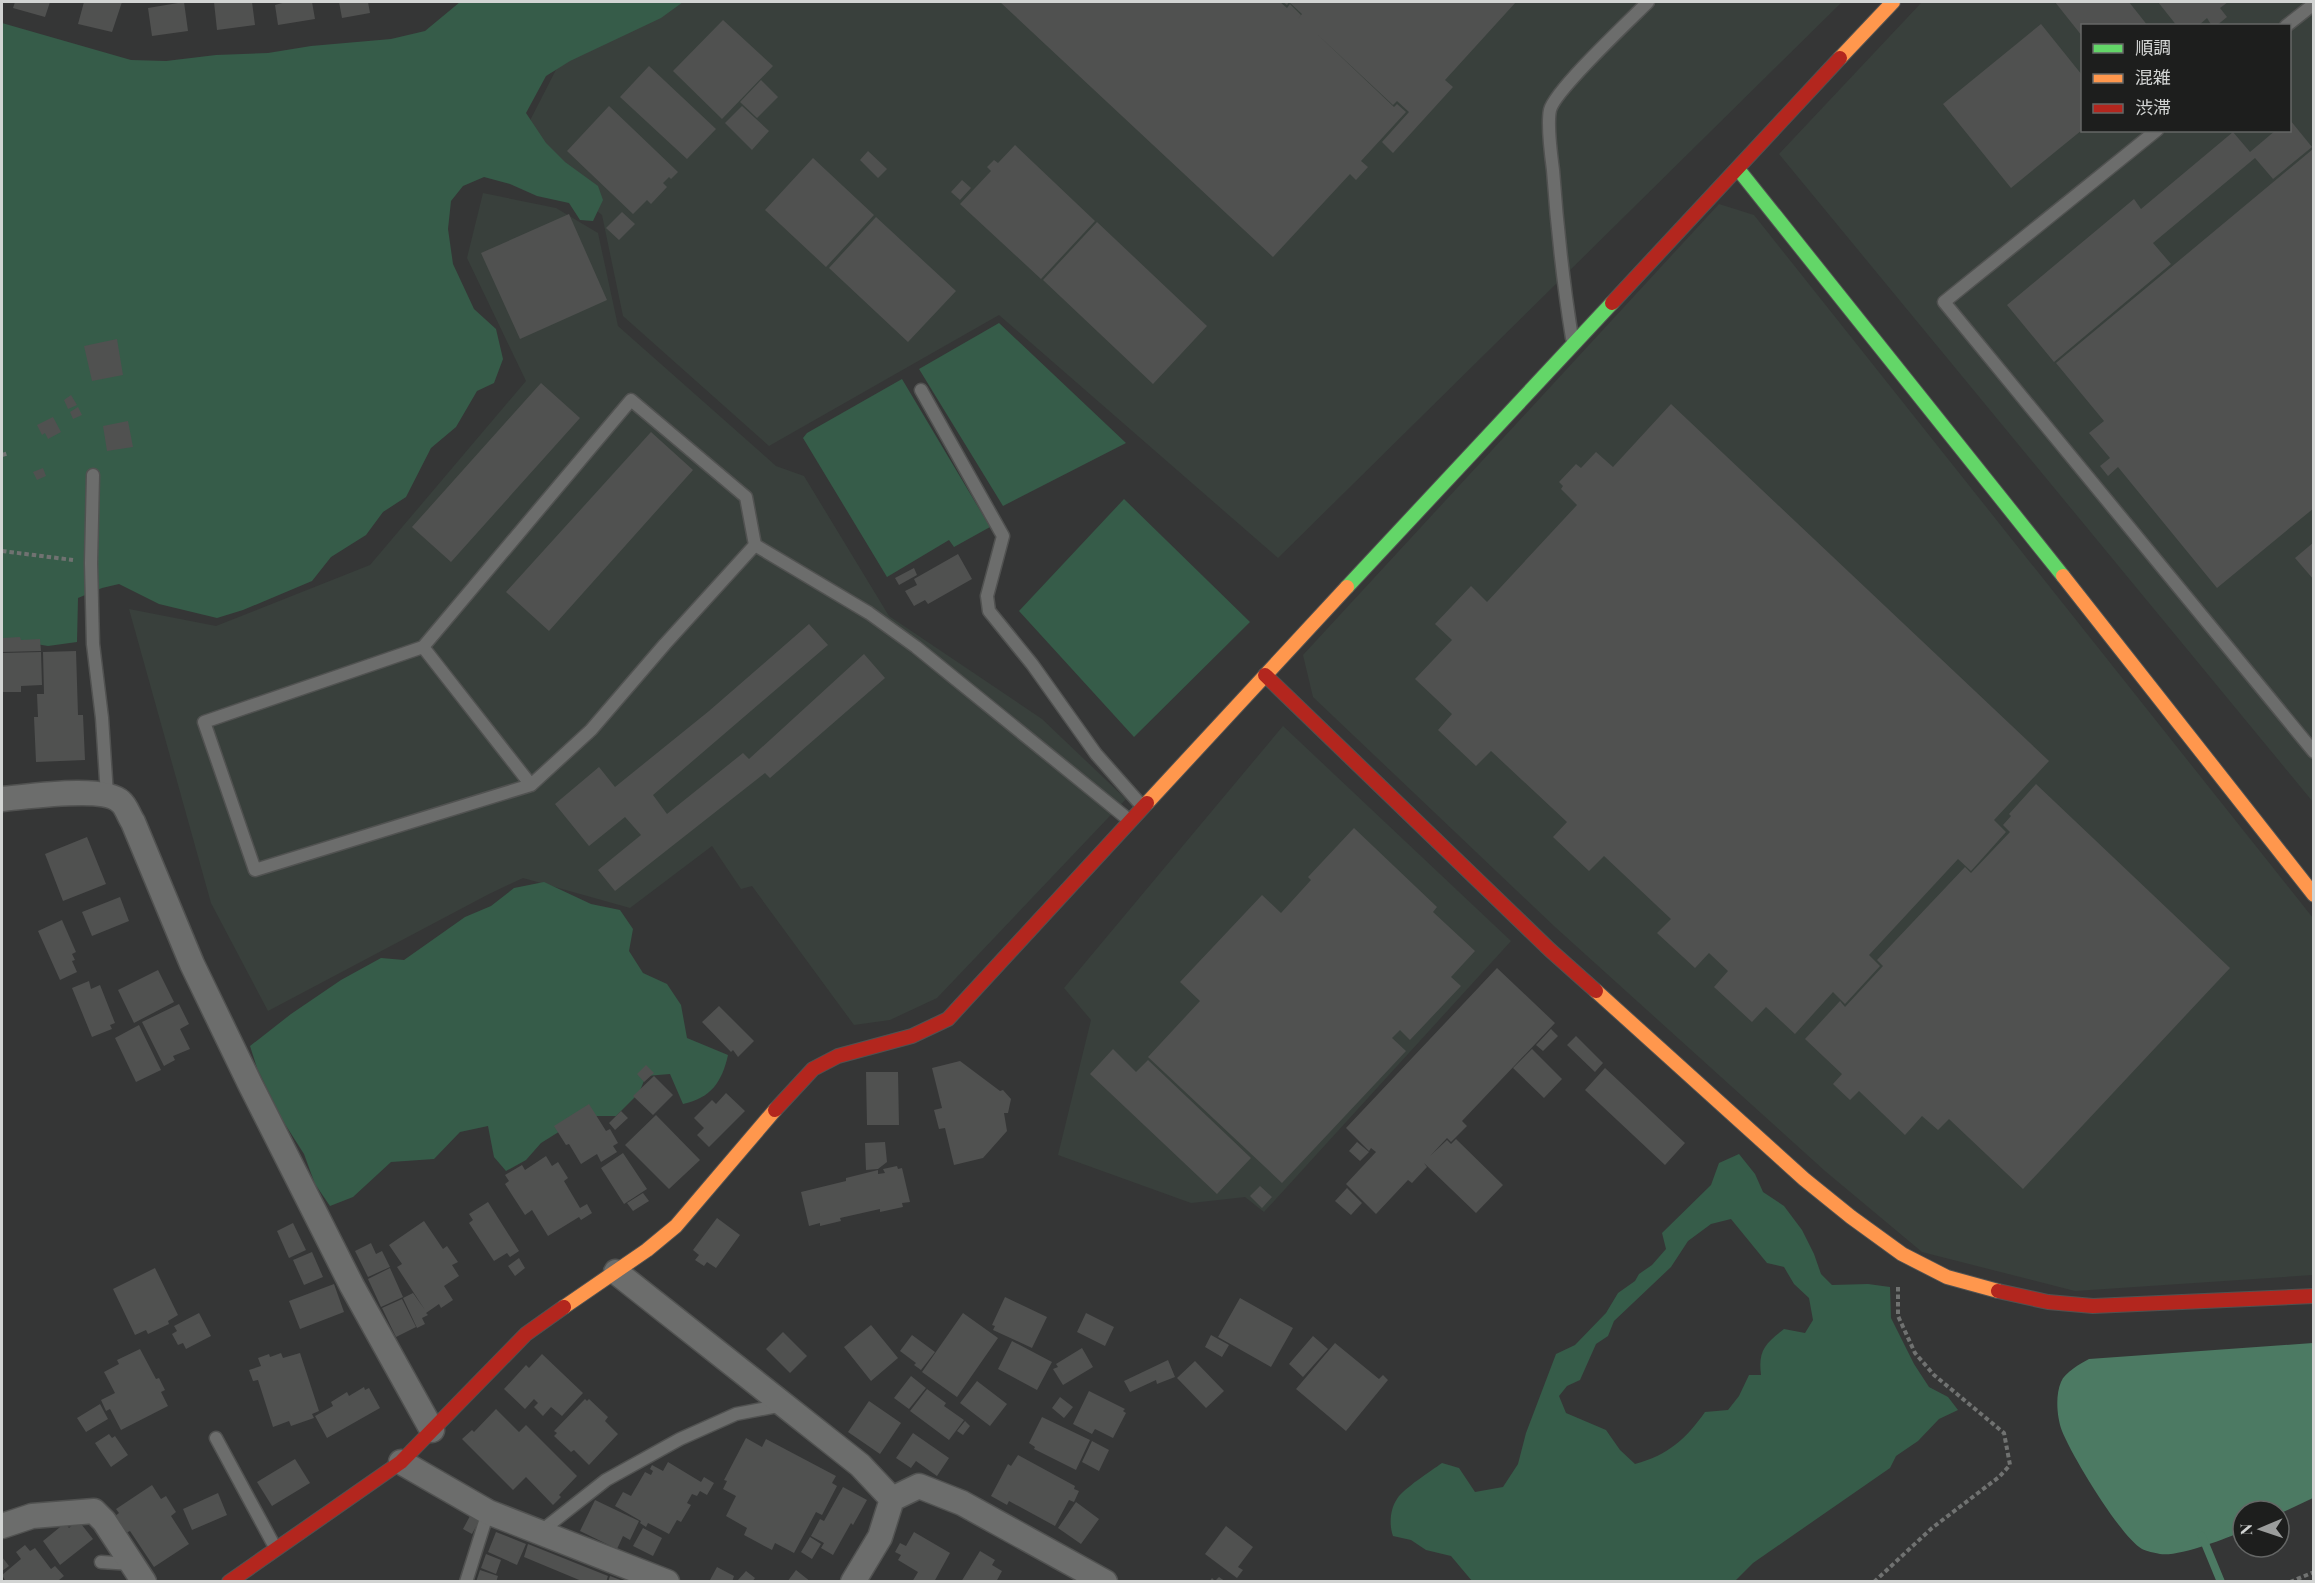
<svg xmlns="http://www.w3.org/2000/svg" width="2315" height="1583" font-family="'Playfair Display','Noto Sans JP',serif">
<rect width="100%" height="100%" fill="#353636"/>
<path fill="#39403c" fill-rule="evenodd" d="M657,2h1185l-564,556 -279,-243 -230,131 -146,-130 -21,-101 -86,-67 48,-94z
M1922,2h391v800l-534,-648zM2082,26h208v104h-208z
M483,193l73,15 42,25 20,93 158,140 28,10 85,140 153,103 84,80 -189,199 -47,22 -36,5 -102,-139 -11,3 -29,-43 -82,62 -107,-30 -34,16 -221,117 -57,-108 -82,-294 87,17 154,-61 156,-184 -59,-123z
M1719,204l35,11 559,703v357l-238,16 -153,-39 -97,-81 -271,-245 -241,-229 -10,-42z
M1283,726l228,215 -247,271 -19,-15 -54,6 -133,-48 33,-135 -27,-32z"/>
<path fill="#365c49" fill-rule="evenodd" d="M460,2h223l-22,16 -91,43 -24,15 -20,37 20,30 19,19 33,24 5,14 -10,21 -13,-1 -11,-17 -32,-7 -27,-12 -26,-7 -21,9 -12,15 -3,28 5,35 21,45 22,20 7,30 -9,24 -17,8 -21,36 -25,21 -25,49 -23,15 -17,23 -35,22 -19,24 -69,29 -26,8 -58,-14 -40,-20 -17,4 -24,10 -1,44 -29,4 -42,-7 -4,1v-617l129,37 35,1 50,-6 52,-2 43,-7 80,-7 34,-8z
M999,323l127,120 -123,63 -84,-137z
M902,379l88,148 -36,20 -5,-7 -62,37 -84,-139 4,-5z
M1124,499l126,123 -116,115 -115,-126z
M544,882l47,22 29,6 13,19 -4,22 14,22 24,11 14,21 6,33 41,17c-6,27 -17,43 -45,49l-13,-30 -24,2 -7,17 -23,23h-20l-23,7 -32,20 -15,17 -20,11 -12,-14 -6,-31 -28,6 -26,27 -43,3 -38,35 -23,9 -15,-22 -11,-30 -21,-33 -26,-53 -7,-22 41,-32 50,-34 40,-22 23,2 61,-43 26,-11 23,-18z
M1739,1154l16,20 8,18 21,14 18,24 12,24 7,20 11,11 36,-1 22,3 1,31 23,46 15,23 19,10 10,13 -19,9 -21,22 -22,15 -6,12 -137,95 -18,18h-263l-21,-25 -25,-6 -15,-10 -18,-4c-4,-11 -3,-27 4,-37 7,-11 34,-28 45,-36l17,5 16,24 28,-5 15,-23 8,-31 30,-79 19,-9 31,-32 12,-20 17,-12 4,-7 13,-9 14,-16 -4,-16 49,-48 8,-22zM1731,1219l36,44 17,4 10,17 15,14 4,22 -8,13 -21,-4c-19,15 -26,21 -23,46h-12l-10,21 -11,14 -23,2c-19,27 -37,43 -70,52l-15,-14 -14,-20 -40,-17 -7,-17 8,-10 13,-6 16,-36 12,-8 6,-15 57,-54 17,-26 23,-17z"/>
<path fill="#4c7a63" d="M2313,1343v155l-34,16v-3h-36v20c-18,8 -65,26 -83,23 -5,-1 -14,-3 -18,-5 -22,-13 -70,-93 -80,-118 -5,-13 -7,-35 -1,-49 4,-10 19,-18 28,-23z"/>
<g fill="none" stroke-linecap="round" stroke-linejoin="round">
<path stroke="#4c7a63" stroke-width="8" d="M2202,1536l19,46"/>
</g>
<path fill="#505150" d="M15,2h35l-5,15 -32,-9z
M84,2h38l-10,30 -34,-8z
M184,2l4,29 -36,5 -4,-28z
M214,2h38l3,23 -38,5z
M286,2h26l3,17 -37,6 -3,-20z
M339,2h29l2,11 -28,5z
M1000,2h280l7,6 3,-4 11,11 -5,6 6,-7 -13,-12 -2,3 -4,-3h233l-71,78 8,7 -60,66 -11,-11 27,-30 -12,-11 -4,4 -76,-71 77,73 3,-3 9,8 -45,49 7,6 -12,13 -6,-6 -77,83z
M2055,2h74l19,24h-66v10z
M2158,2h70l-8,6 7,9 -11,9h-4l-5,-8 -9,8h-21z
M723,20l50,46 -51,53 -49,-48z
M2041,24l41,51v55l-71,58 -68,-84z
M649,66l67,63 -29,30 -67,-62z
M761,80l17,17 -21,21 -17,-16z
M609,106l69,66 -7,7 -2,-2 -6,6 4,4 -16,17 -4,-4 -14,14 -66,-63z
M742,106l27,25 -17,19 -27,-27z
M2290,120l22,27 -39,32 -18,-21 -102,85 18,21 -117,98 -47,-57 127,-106 7,10 92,-77 17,20 26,-22h14z
M1015,145l80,76 -54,58 -81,-75 31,-33 -4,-4 7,-7 4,3z
M2313,149l1,359 -97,80 -99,-121 -10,9 -8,-10 10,-8 -21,-25 15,-12 -48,-58z
M868,151l19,18 -9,9 -18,-18z
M813,158l61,57 -48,52 -61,-57z
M962,180l9,8 -11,12 -9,-8z
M622,212l13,12 -16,16 -13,-12z
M569,214l38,86 -87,39 -39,-86z
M876,217l80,74 -48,51 -79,-74z
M1097,222l110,104 -54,58 -110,-104z
M117,339l6,36 -31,6 -8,-35z
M541,383l39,35 -129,144 -39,-35z
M71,395l6,10 -9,4 -4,-9z
M1671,404l378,357 -55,59 12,12 -35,39 -13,-12 -89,96 11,11 -35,38 -12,-12 -38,42 -29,-27 -14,15 -38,-35 14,-16 -19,-18 -14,15 -38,-35 14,-14 -67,-63 -15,15 -36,-34 14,-15 -76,-71 -15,15 -38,-36 14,-16 -37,-35 37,-39 -17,-16 36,-38 16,16 90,-97 -16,-16 2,-3 -4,-4 17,-18 5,4 15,-16 17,15z
M78,407l4,8 -9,4 -3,-7z
M53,417l8,15 -13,7 -3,-6 -3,2 -5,-10z
M128,421l5,26 -26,4 -4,-25z
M651,432l42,38 -144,161 -43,-39z
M43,468l3,8 -9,4 -4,-8z
M2314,542v38l-19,-22z
M958,554l14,25 -44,25 -3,-4 -11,6 -9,-15 12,-6 -3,-6z
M914,568l3,7 -18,10 -4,-7z
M809,624l19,21 -175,150 14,19 76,-61 6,6 115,-105 21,24 -115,100 -5,-5 -150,118 -17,-21 43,-35 -16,-18 -36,29 -34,-42 44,-37 16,20 94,-76z
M20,637l1,3 19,-1 1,12 -39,1v-14z
M76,651l2,64h5l2,45 -49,2 -2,-45h4l-1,-23h7l-1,-42z
M41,652l1,33 -21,1v6h-19v-39z
M2036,784l194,184 -207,221 -74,-70 -11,11 -16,-14 -17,19 -46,-44 -9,9 -17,-16 9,-10 -37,-35 35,-38 5,6 38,-41 -6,-6 88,-93 6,6 39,-41 -7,-7 8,-9 -2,-2z
M1354,828l83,79 -4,5 42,39 -24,26 10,9 -51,54 -10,-10 -8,8 14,13 -124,132 -134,-126 52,-56 -20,-19 82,-87 19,18 30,-33 -3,-3z
M87,837l19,47 -43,17 -18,-47z
M120,897l9,24 -37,15 -10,-24z
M62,920l14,32 -4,2 3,6 -3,1 5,11 -17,8 -22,-49z
M1497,968l58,55 -93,98 5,5 -16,16 -4,-4 -17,18 17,-16 4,4 5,-5 47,46 -27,28 -52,-50 3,4 -15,16 -4,-3 -32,34 -30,-30 30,-32 -5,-4 -2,3 -23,-23z
M158,970l16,32 -40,21 -16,-33z
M89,981l2,8 9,-4 15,38 -5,2 2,4 -20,8 -20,-49z
M179,1004l10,20 -9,5 10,20 -17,7 2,4 -11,6 -22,-44z
M719,1006l35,35 -16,16 -5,-7 -2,2 -29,-30z
M139,1025l22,45 -25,12 -21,-44z
M1551,1029l7,7 -15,15 -7,-6z
M1576,1036l27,27 -8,9 -28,-27z
M1113,1049l23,23 12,-12 103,98 -34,36 -127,-120z
M1532,1049l30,30 -18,19 -31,-30z
M960,1061l40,30 3,-1 8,9 -3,14h-4l3,18 -24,27 -29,7 -9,-37 -6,1 -5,-19 8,-2 -10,-40z
M646,1065l8,8 -10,9 -7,-8z
M1605,1068l80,75 -20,22 -80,-75z
M866,1072h32l1,53h-32z
M654,1076l19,19 -20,20 -20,-19z
M726,1093l19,18 -36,36 -12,-12 7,-7 -10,-10 18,-18 4,4z
M589,1104l17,27 4,-2 8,14 -5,3 4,6 -16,10 -4,-8 -16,10 -12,-20 -3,1 -12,-19z
M621,1111l7,7 -13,12 -6,-7z
M656,1115l44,45 -31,29 -44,-44z
M885,1142l2,20 -9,7 -12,1 -1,-27z
M1357,1142l12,10 -9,9 -11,-10z
M623,1153l24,36 -23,15 -23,-36z
M546,1156l6,10 6,-4 10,16 -4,3 16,27 7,-4 5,9 -11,7 -2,-3 -31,19 -16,-26 -7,5 -20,-31 4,-3 -4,-6 17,-10 3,5z
M897,1166l1,3 4,-1 8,34 -8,1 1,4 -23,5v-3l-40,9 1,3 -21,5v-3l-11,3 -8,-34 45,-11v-3l32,-8v4l7,-1 -2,-4z
M1260,1186l12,11 -10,11 -12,-12z
M1347,1188l15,15 -11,12 -16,-14z
M643,1193l6,8 -16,10 -6,-8z
M488,1202l31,49 -9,6 -3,-4 -13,8 -25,-38 4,-3 -4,-6z
M717,1218l23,17 -24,33 -9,-6 -3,4 -9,-6 4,-5 -6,-5z
M424,1221l19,28 4,-3 11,16 -6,3 7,11 -15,10 9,14 -12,8 -2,-4 -13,9 2,2 -6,3 3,6 -8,4 -14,-30 10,-5 12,17 -28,-43 5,-3 -13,-19z
M293,1223l13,27 -17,8 -12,-27z
M371,1243l5,11 6,-3 8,16 -22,10 -13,-26z
M312,1252l11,25 -19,8 -11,-25z
M519,1258l6,10 -10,8 -7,-10z
M155,1268l23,47 -10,6 1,3 -21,10 -2,-4 -11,5 -22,-46z
M390,1268l13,29 -22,10 -13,-28z
M334,1284l10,28 -44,17 -11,-28z
M1005,1297l42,20 -15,31 -39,-18 2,-4 -3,-1z
M1240,1298l53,30 -22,39 -53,-30z
M402,1299l14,28 -20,10 -14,-29z
M199,1313l12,23 -25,13 -3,-6 -5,2 -6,-11 5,-3 -3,-5z
M963,1313l35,25 -41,59 -35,-25z
M1086,1313l28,14 -9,19 -28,-14z
M871,1325l27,33 -27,23 -27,-34z
M783,1332l24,24 -17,17 -24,-24z
M912,1335l23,17 -14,18 -7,-5 2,-2 -16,-12z
M1211,1335l18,10 -7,12 -17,-10z
M1313,1336l15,13 -25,28 -14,-13z
M1012,1341l40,21 -15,28 -39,-21z
M1335,1343l44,36 4,-4 5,5 -42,51 -50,-42z
M1082,1348l11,19 -30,18 -10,-16 5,-2 -2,-3z
M140,1349l16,30 3,-1 6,12 -4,2 7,14 -47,24 -11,-21 -4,2 -5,-11 14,-7 -11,-21 15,-8 -2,-4z
M281,1353l2,5 17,-5 19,58 -7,3 2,4 -23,8 -2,-5 -16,6 -15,-47 -5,1 -4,-11 12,-4 -3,-8 11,-4 1,3z
M542,1354l41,39 -21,23 -11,-9 -8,9 -9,-9 4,-4 -4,-4 -9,10 -21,-20 22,-24 3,3z
M1168,1360l7,17 -18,7 -1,-4 -26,12 -6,-11z
M1195,1361l29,30 -18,17 -29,-30z
M911,1376l15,12 -17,21 -15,-11z
M977,1381l30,23 -17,22 -30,-23z
M364,1387l1,3 4,-2 11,20 -53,30 -12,-22 18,-10 -2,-4 16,-10 2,4z
M927,1389l19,14 -2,3 20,14 -15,20 -39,-29z
M1089,1391l36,18 -2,2 3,2 -13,25 -18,-9 -3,5 -19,-10z
M1060,1397l13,10 -9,11 -12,-10z
M585,1399l2,2 2,-2 19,18 -3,4 13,13 -29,31 -15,-15 -3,2 -17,-16 3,-3 -3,-2z
M869,1401l32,22 -21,31 -32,-22z
M100,1404l8,15 -22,13 -9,-14z
M496,1409l23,23 7,-7 51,51 -18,19 2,2 -8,8 -27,-28 -13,13 -51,-51 10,-9 2,2z
M1042,1417l48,23 -14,30 -42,-21 1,-2 -6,-4z
M965,1421l5,5 -7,9 -6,-4z
M913,1433l36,25 -12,18 -21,-15 -5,7 -15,-10z
M109,1434l3,4 3,-2 13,19 -17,12 -16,-24z
M746,1438l16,9 4,-8 70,37 -4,7 5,3 -15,29 -6,-3 -22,41 -19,-10 -3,7 -28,-15 3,-7 -21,-12 10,-20 -13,-7 4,-8 -3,-1z
M1092,1441l17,9 -10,21 -17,-9z
M1018,1455l57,31 -1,3 5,2 -5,11 -5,-2 -14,26 -46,-25 -2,4 -16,-9 17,-32 3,2z
M295,1459l15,24 -38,23 -15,-24z
M668,1462l33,20 3,-5 10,6 -7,12 -7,-4 -3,5 -5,-2 -5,9 4,2 -10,17 -4,-2 -8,14 -21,-11 -2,4 -6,-4 1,-2 -26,-15 8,-14 8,4 14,-24 6,3 2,-4 -3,-2 2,-4 11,6z
M152,1485l9,14 5,-3 10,16 -5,4 18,28 -35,23 -24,-36 -4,2 -11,-17 4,-3 -3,-4z
M843,1487l24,13 -14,25 -2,-2 -18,32 -12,-7 3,-5 -13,-7 9,-17 4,2z
M218,1493l9,22 -35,15 -9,-21z
M595,1500l44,21 -9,19 -7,-4 -6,13 -37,-18z
M1076,1502l23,17 -18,25 -23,-16z
M470,1516l9,5 -7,13 -9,-5z
M78,1520l15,19 -33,26 -17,-24 22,-18 4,5z
M1226,1526l27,21 -15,20 5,3 -6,8 -32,-24z
M643,1528l19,10 -9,18 -20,-10z
M496,1532l30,12 -9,21 -29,-13z
M914,1532l36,21 -16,29h-22l6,-10 -20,-12 3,-5 -6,-3 5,-9 6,3z
M810,1537l11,7 -9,15 -11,-7z
M528,1544l80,32 -2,6h-22l-60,-25z
M25,1545l5,6 5,-3 16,21 4,-3 9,10 -5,4 1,2h-54l-4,-7 19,-16 -5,-7z
M980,1551l15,9 -3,5 10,6 -6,11h-35z
M486,1554l15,6 -5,14 -15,-6z
M2,1557l7,9 -7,5z
M717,1567l17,9 -2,6 -22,-2z
M480,1570l18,6 -2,6h-20z
M796,1570l15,12h-24z
M746,1571l9,7 -3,4h-12l-2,-2z
M610,1576l13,5v1h-15z
M1219,1577l7,5h-17l3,-4 3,3z"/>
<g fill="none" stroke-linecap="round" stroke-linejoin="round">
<g stroke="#515251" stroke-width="15">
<path id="lane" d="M2286,26l28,-22
M2157,130l-213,172 370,450
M1572,338c-9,-56 -15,-112 -19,-168 -2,-15 -6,-46 -3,-60 5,-20 79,-89 98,-108
M921,390l82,146 -16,60 2,15 43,53 64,90 46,52
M93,475l-2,88 2,81 9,74 5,77
M755,545l-9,-48 -115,-97 -208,247 -219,75 51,148 276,-85 60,-55 74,-86 90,-99 114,68 47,34 213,173
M423,647l108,138
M216,1438l60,111
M540,1532l66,-52 74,-41 56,-25 47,-9
M101,1562l30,2
M466,1582l22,-70"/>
</g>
<g stroke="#515251" stroke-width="27">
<path id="street" d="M2,799c25,-2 102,-14 119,3 5,4 8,14 12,20l59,142 58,120 102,202 80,144
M616,1272l244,193 32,34 -12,38 -27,45
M401,1462l87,50 179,70
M892,1499l27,-13 43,17 143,79
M2,1526l30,-10 62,-5 10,10 40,61"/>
</g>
<g stroke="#515251" stroke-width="16">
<path id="fast" d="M1738,169l325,407
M1347,587l265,-284"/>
</g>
<g stroke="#515251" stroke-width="16">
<path id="slow" d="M1840,58l53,-56
M2063,576l251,319
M1147,803l200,-216
M1596,991l208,188 47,38 51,37 45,23 51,14
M564,1307l83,-57 29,-24 99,-116"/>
</g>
<g stroke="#515251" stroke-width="16">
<path id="jam" d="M1612,303l228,-245
M1265,675l285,275 46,41
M775,1110l38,-41 25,-13 74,-20 36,-17 199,-216
M1998,1291l50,11 45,4 221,-10
M229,1582l172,-120 125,-128 38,-27"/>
</g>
<path stroke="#707271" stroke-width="4" stroke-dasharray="4.5 3" stroke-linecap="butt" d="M2,455l7,-2
M2,551l71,9
M1874,1582l58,-54 67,-51 11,-12 -6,-32 -70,-58 -19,-22 -17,-37v-31
M2290,1582l24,-10"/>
<use href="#lane" stroke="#6c6d6c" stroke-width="12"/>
<use href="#street" stroke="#6c6d6c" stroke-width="24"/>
<use href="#fast" stroke="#63d668" stroke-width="14"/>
<use href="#slow" stroke="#ff974d" stroke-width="14"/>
<use href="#jam" stroke="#b3261e" stroke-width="14"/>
</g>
<rect width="2315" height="1583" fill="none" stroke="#d2d4d3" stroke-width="6"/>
<rect x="2081" y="24" width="210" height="108" fill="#1d1e1d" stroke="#656766" stroke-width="1.5"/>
<rect x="2093" y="44" width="30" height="9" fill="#63d668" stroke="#656766" stroke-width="1.5"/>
<text x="2135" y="54" font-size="18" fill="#d2d4d3">順調</text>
<rect x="2093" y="74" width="30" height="9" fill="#ff974d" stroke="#656766" stroke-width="1.5"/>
<text x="2135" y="84" font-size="18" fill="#d2d4d3">混雑</text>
<rect x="2093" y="104" width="30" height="9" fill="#b3261e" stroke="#656766" stroke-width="1.5"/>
<text x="2135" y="114" font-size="18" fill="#d2d4d3">渋滞</text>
<g transform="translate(2261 1529) rotate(268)"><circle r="28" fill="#1d1e1d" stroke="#656766" stroke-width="1.5"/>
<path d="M0-4.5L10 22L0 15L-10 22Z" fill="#9b9d9c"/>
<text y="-9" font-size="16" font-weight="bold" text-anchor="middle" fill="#d2d4d3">N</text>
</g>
</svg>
